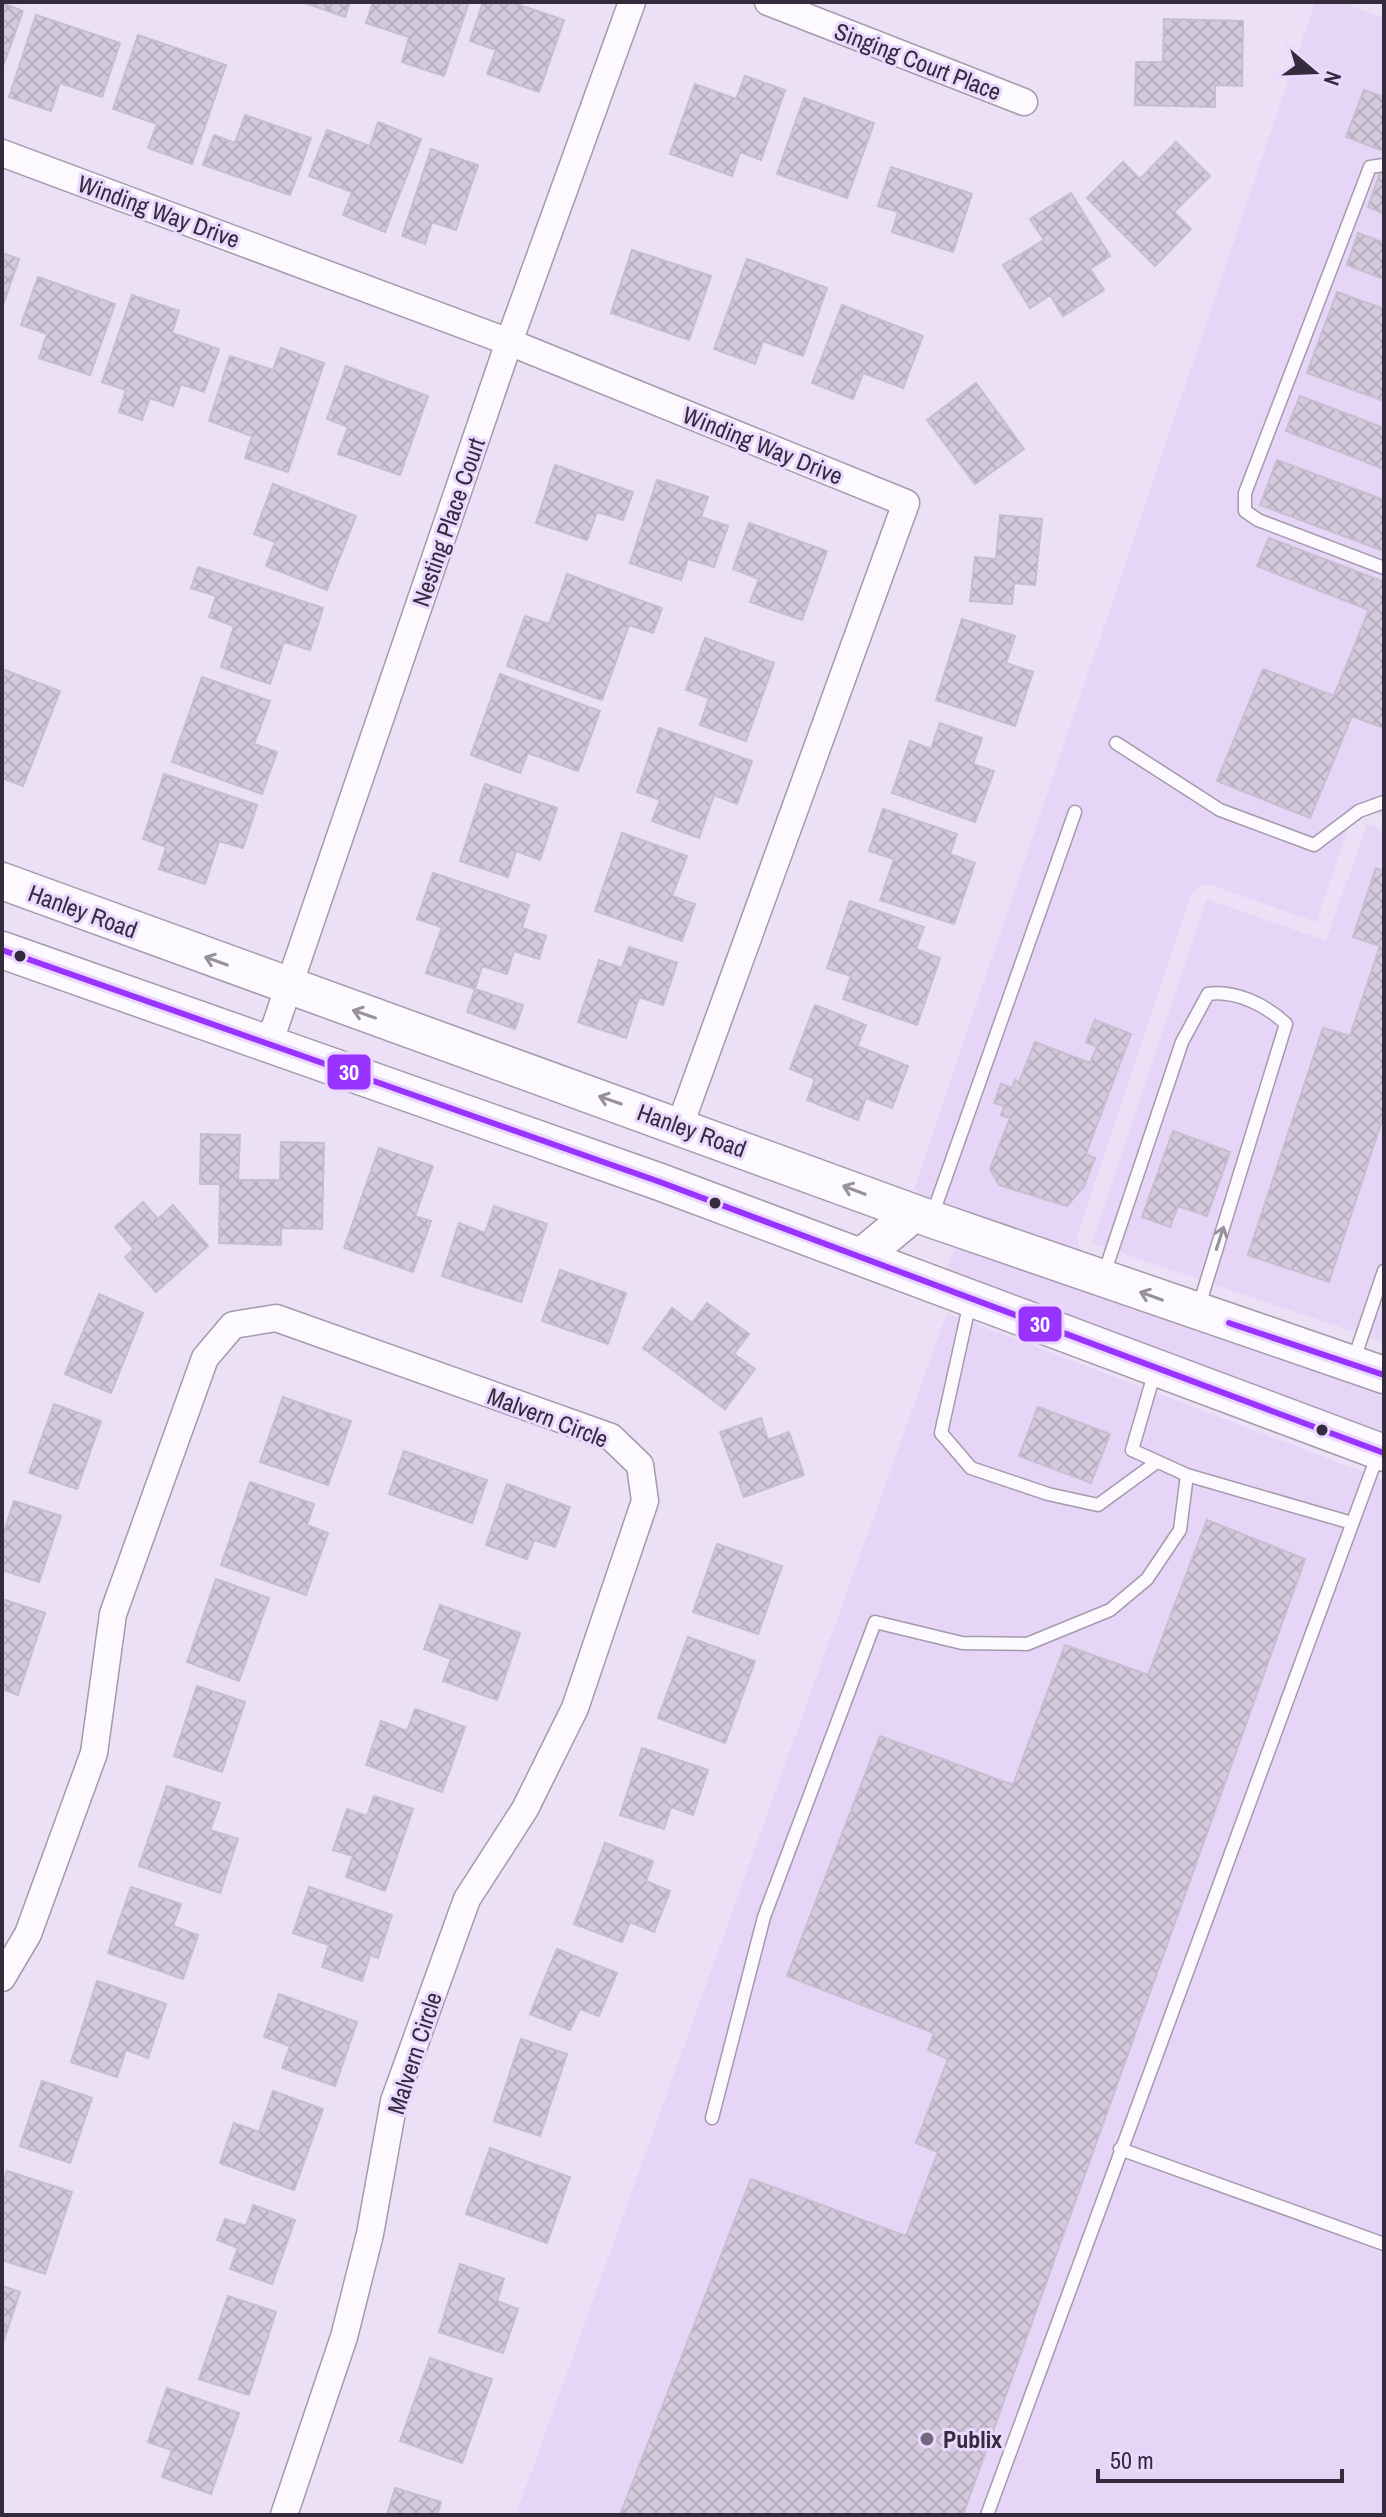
<svg xmlns="http://www.w3.org/2000/svg" width="1386" height="2517" font-family="'Archivo Narrow',sans-serif">
<defs>
<pattern id="building-cross-hatch" width="8" height="8" patternUnits="userSpaceOnUse" patternTransform="scale(2)"><rect width="8" height="8" fill="#d4cadd"/><path d="M0 0l8 8M0 8l8-8" fill="none" stroke="#b7aebf"/></pattern>
</defs>
<rect width="100%" height="100%" fill="#ebe0f6"/>
<path fill="#e6d5f7" d="M1315,2h25l44,16v798l-17,-7 -16,10 -35,103 -105,-37h-10l-10,9 -114,344 5,16 -158,-56 -10,-9z
M1367,824l17,6v512l-292,-99 115,-344 119,42z
M955,1245l429,148v41l-437,-162z
M947,1313l437,167v1035h-868z"/>
<path fill="url(#building-cross-hatch)" stroke="#c6bdcf" stroke-width="2" d="M302,2h48l-5,15z
M373,2h96l-25,74 -42,-14 7,-25 -43,-14z
M483,2h28l53,18 -25,72 -52,-18 9,-24 -26,-9z
M2,3l21,8 -21,58z
M36,15l84,28 -18,54 -42,-14 -9,28 -42,-14z
M1164,19l79,2 -1,65 -27,-1v22l-80,-2 1,-43h27z
M138,35l88,30 -34,99 -44,-16 9,-24 -44,-15z
M745,76l40,14 -24,70 -21,-8 -8,24 -62,-22 25,-70 41,15z
M1364,90l20,7v54l-38,-14z
M804,98l70,25 -27,75 -70,-24z
M245,115l66,23 -21,57 -87,-30 11,-30 21,8z
M378,122l43,17 -36,93 -42,-17 9,-23 -43,-16 18,-46 43,16z
M1176,142l34,34 -36,36 17,17 -36,37 -68,-68 36,-36 17,17z
M431,149l47,16 -22,65 -24,-8 -7,22 -23,-8z
M891,167l81,27 -19,58 -61,-20 6,-20 -20,-6z
M1381,170l3,1v43l-16,-7z
M1071,193l39,63 -20,13 14,21 -41,26 -13,-21 -20,13 -27,-43 41,-25 -14,-21z
M1358,233l26,10v36l-37,-14z
M632,250l79,26 -22,64 -78,-27z
M2,253l17,6 -17,49z
M747,259l80,29 -24,68 -40,-15 -8,23 -41,-15z
M38,277l77,27 -25,71 -51,-17 8,-24 -26,-9z
M1337,292l47,17v92l-77,-28z
M132,295l47,16 -7,22 47,16 -15,43 -23,-8 -8,22 -23,-8 -8,22 -23,-8 7,-22 -24,-8z
M842,305l81,31 -20,52 -40,-15 -10,26 -41,-16z
M281,348l43,15 -36,109 -43,-14 7,-22 -43,-15 21,-65 43,14z
M346,366l82,30 -28,79 -62,-21 10,-27 -21,-8z
M976,383l48,66 -49,35 -48,-64z
M1300,396l84,32v41l-98,-38z
M1277,460l107,40v51l-124,-46z
M555,465l78,27 -10,28 -26,-8 -10,28 -51,-17z
M657,480l51,17 -7,20 27,9 -14,41 -26,-8 -7,21 -51,-17z
M273,484l83,32 -29,74 -61,-24 9,-24 -21,-8z
M1000,515l42,4 -7,66 -21,-2 -2,21 -42,-3 5,-44 21,2z
M749,523l78,28 -25,69 -52,-18 9,-23 -26,-10z
M1269,538l115,44v146l-32,-12 -42,102 -93,-37 46,-112 71,27 35,-86 -112,-44z
M198,567l125,41 -13,42 -26,-8 -14,42 -49,-17 13,-41 -25,-9 7,-21 -25,-8z
M567,574l95,34 -9,25 -24,-8 -27,75 -95,-34 18,-50 24,8z
M962,619l53,17 -9,27 27,9 -18,54 -79,-26z
M705,638l69,25 -28,78 -46,-16 9,-27 -23,-8z
M2,669l58,22 -37,95 -21,-8z
M500,674l100,37 -22,60 -50,-18 -8,20 -49,-18z
M202,677l68,24 -16,43 23,8 -15,42 -90,-32z
M940,723l42,15 -9,26 21,7 -19,51 -83,-29 18,-52 21,8z
M659,728l93,33 -15,43 -23,-9 -15,43 -47,-17 8,-21 -23,-8z
M164,774l93,31 -14,43 -24,-7 -14,43 -46,-15 7,-22 -23,-8z
M485,784l72,24 -17,52 -24,-9 -8,26 -48,-16z
M883,809l74,25 -7,20 25,9 -21,61 -74,-24 14,-41 -25,-8z
M622,833l65,23 -15,40 23,8 -13,37 -87,-30z
M1376,868l8,3v243l-55,168 -81,-27 75,-227 27,8 30,-90 -27,-9z
M433,873l96,32 -7,23 24,8 -7,23 -25,-8 -7,23 -25,-8 -7,23 -49,-16 16,-46 -25,-8z
M850,901l74,26 -8,22 24,9 -23,67 -74,-26 8,-23 -24,-8z
M629,947l48,16 -14,42 -24,-8 -13,41 -48,-16 21,-62 23,8z
M475,989l48,16 -8,24 -48,-17z
M815,1005l51,20 -9,21 51,20 -16,42 -26,-10 -8,22 -51,-20 8,-21 -25,-10z
M1095,1020l36,14 -45,120 9,4 -11,28 -17,20 -68,-21 -9,-16 20,-51 -9,-3 3,-9 -10,-3 7,-19 11,4 3,-8 4,2 16,-40 55,21 7,-16 -11,-5z
M1173,1131l57,21 -23,64 -29,-10 -8,21 -28,-10z
M201,1134l39,1 -2,45h42l1,-38 43,1 -2,86 -41,-1v17l-62,-2 1,-59h-20z
M379,1148l54,18 -18,50 16,5 -18,51 -69,-24z
M143,1202l15,17 15,-14 35,41 -52,46 -31,-35 9,-8 -19,-22z
M494,1206l53,18 -26,78 -79,-26 17,-53 26,10z
M560,1270l66,23 -18,51 -66,-23z
M99,1294l44,19 -32,80 -46,-19z
M707,1303l42,31 -15,20 21,15 -30,40 -82,-61 29,-40 20,15z
M283,1397l68,24 -23,64 -68,-23z
M54,1404l47,17 -24,68 -48,-16z
M1038,1407l72,27 -19,49 -72,-27z
M761,1418l7,22 21,-8 15,43 -60,22 -24,-65z
M404,1451l83,29 -15,43 -83,-29z
M250,1482l64,22 -7,21 21,8 -22,62 -85,-30z
M507,1484l63,23 -15,40 -21,-7 -7,19 -41,-14z
M14,1501l47,15 -22,66 -37,-12v-32z
M1207,1520l98,39 -342,956h-343l131,-336 155,57 32,-84 -22,-9 32,-84 -20,-9 6,-17 -147,-57 93,-240 133,49 52,-140 83,30z
M717,1544l65,22 -24,68 -65,-22z
M216,1579l53,19 -30,83 -52,-19z
M2,1599l43,14 -27,82 -16,-6z
M440,1605l80,28 -23,67 -54,-19 8,-22 -27,-10z
M688,1637l67,24 -30,82 -67,-25z
M197,1686l48,16 -23,70 -48,-16z
M415,1709l50,18 -23,65 -76,-27 15,-44 26,10z
M642,1748l66,22 -15,45 -22,-8 -7,22 -44,-14z
M167,1786l53,17 -10,27 28,9 -18,54 -81,-27z
M374,1796l39,13 -28,82 -39,-14 7,-21 -20,-6 14,-41 20,7z
M605,1843l48,18 -7,20 24,10 -16,41 -24,-10 -8,20 -48,-18z
M131,1887l50,17 -8,22 25,9 -15,44 -75,-26z
M309,1887l83,28 -14,43 -8,-3 -8,26 -40,-14 7,-22 -36,-12z
M557,1949l60,24 -18,43 -19,-7 -10,21 -40,-16z
M97,1981l69,23 -18,54 -22,-8 -9,27 -46,-15z
M279,1994l78,28 -22,64 -53,-18 8,-22 -26,-9z
M521,2039l46,15 -27,82 -46,-15z
M42,2081l50,17 -22,65 -50,-17z
M273,2091l50,18 -29,81 -74,-27 14,-40 25,9z
M490,2148l80,29 -23,66 -81,-29z
M7,2171l65,21 -27,82 -43,-14v-74z
M253,2205l42,15 -23,64 -42,-15 8,-21 -21,-8 8,-21 21,7z
M460,2264l44,15 -7,22 21,8 -15,44 -64,-21z
M2,2286l18,6 -18,54z
M228,2296l48,16 -27,83 -50,-16z
M430,2358l62,21 -30,84 -62,-22z
M167,2388l72,25 -28,81 -49,-17 10,-27 -24,-8z
M395,2488l46,14 -4,13h-50z"/>
<g fill="none" stroke-linecap="round" stroke-linejoin="round">
<g stroke="#a49aac" stroke-width="15">
<path id="lane" d="M1384,165l-14,2 -125,326v18l13,9 126,48
M1116,743l104,67 94,35 45,-34 25,-9
M932,1216l143,-404
M1104,1274l78,-232 26,-48c28,-4 58,11 78,30l-88,285
M970,1302l-29,131 30,35 77,26 50,11 59,-43
M1353,1362l31,-91
M1155,1371l-23,79 55,25
M712,2118l52,-201 111,-295 87,21 65,1 83,-34 37,-31 33,-49 7,-55 165,48
M1120,2149l264,95
M987,2515l391,-1061"/>
</g>
<g stroke="#a49aac" stroke-width="29">
<path id="street" d="M768,2l256,100
M2,153l507,189 397,161 -226,622
M269,1044l240,-702 123,-340
M2,1978l26,-44 66,-181 19,-139 92,-256 28,-33 43,-7 335,119 29,28 5,36 -70,207 -50,101 -58,90 -73,202 -24,133 -26,103 -60,178"/>
</g>
<g stroke="#a49aac" stroke-width="39">
<path id="secondary" d="M2,881l929,338 453,156
M2,950l658,232 724,271
M861,1257l53,-44"/>
</g>
<use href="#lane" stroke="#fcfafe" stroke-width="12"/>
<use href="#street" stroke="#fcfafe" stroke-width="26"/>
<use href="#secondary" stroke="#fcfafe" stroke-width="36"/>
<g stroke="#ebd8fe" stroke-width="12">
<path id="bus-1" d="M2,950l658,232 724,271
M1229,1323l155,52"/>
</g>
<use href="#bus-1" stroke="#93f" stroke-width="6"/>
</g>
<defs><path id="oneway-shaft" d="M-6 0H5M1.5-3L5.5 0L1.5 3" fill="none" stroke-width="1.6" stroke-linecap="round" stroke-linejoin="round" transform="scale(2)"/></defs>
<g stroke="#98929e">
<use href="#oneway-shaft" transform="translate(216 961) rotate(-160)"/>
<use href="#oneway-shaft" transform="translate(364 1014) rotate(-161)"/>
<use href="#oneway-shaft" transform="translate(610 1100) rotate(-161)"/>
<use href="#oneway-shaft" transform="translate(854 1190) rotate(-159)"/>
<use href="#oneway-shaft" transform="translate(1220 1238) rotate(-72)"/>
<use href="#oneway-shaft" transform="translate(1151 1296) rotate(-160)"/>
</g>
<g fill="#342b3d" stroke="#ebd8fe" stroke-width="3">
<circle cx="20" cy="956" r="7"/>
<circle cx="715" cy="1203" r="7"/>
<circle cx="1322" cy="1430" r="7"/>
</g>
<circle fill="#746a7e" stroke="#ebd8fe" stroke-width="3" cx="927" cy="2439" r="8"/>
<g text-anchor="middle" dominant-baseline="central" stroke-width="6" stroke-linejoin="round" paint-order="stroke">
<g font-size="24" fill="#342b3d" stroke="#ebd8fe">
<text transform="translate(918 61) rotate(21)">Singing Court Place</text>
<text transform="translate(159 211) rotate(20)">Winding Way Drive</text>
<text transform="translate(763 445) rotate(22)">Winding Way Drive</text>
<text transform="translate(448 522) rotate(-71)">Nesting Place Court</text>
<text transform="translate(83 911) rotate(20)">Hanley Road</text>
<text transform="translate(692 1130) rotate(20)">Hanley Road</text>
<text transform="translate(548 1417) rotate(21)">Malvern Circle</text>
<text transform="translate(414 2053) rotate(-72)">Malvern Circle</text>
</g>
<g font-size="24" font-weight="bold" fill="#342b3d" stroke="#ebd8fe" text-anchor="start">
<text x="943" y="2439">Publix</text>
</g>
</g>
<g stroke="#ebd8fe" stroke-width="3">
<rect x="326" y="1053" width="46" height="38" rx="8" fill="#93f"/>
<rect x="1017" y="1305" width="46" height="38" rx="8" fill="#93f"/>
</g>
<g font-size="22" text-anchor="middle" font-weight="bold" fill="#fff">
<text x="349" y="1080">30</text>
<text x="1040" y="1332">30</text>
</g>
<rect width="1386" height="2517" fill="none" stroke="#342b3d" stroke-width="8"/>
<g transform="translate(1314 72) rotate(109)" stroke="#ebd8fe" stroke-width="6" paint-order="stroke">
<path d="M0-6L14 30L0 20L-14 30Z" fill="#342b3d"/>
<text y="-12" font-size="22" font-weight="bold" text-anchor="middle" fill="#342b3d">N</text>
</g>
<path d="M1098 2469v12h244v-12" fill="none" stroke="#342b3d" stroke-width="4"/>
<text x="1110" y="2469" font-size="24" fill="#342b3d" stroke="#ebd8fe" stroke-width="6" paint-order="stroke">50 m</text>
</svg>
